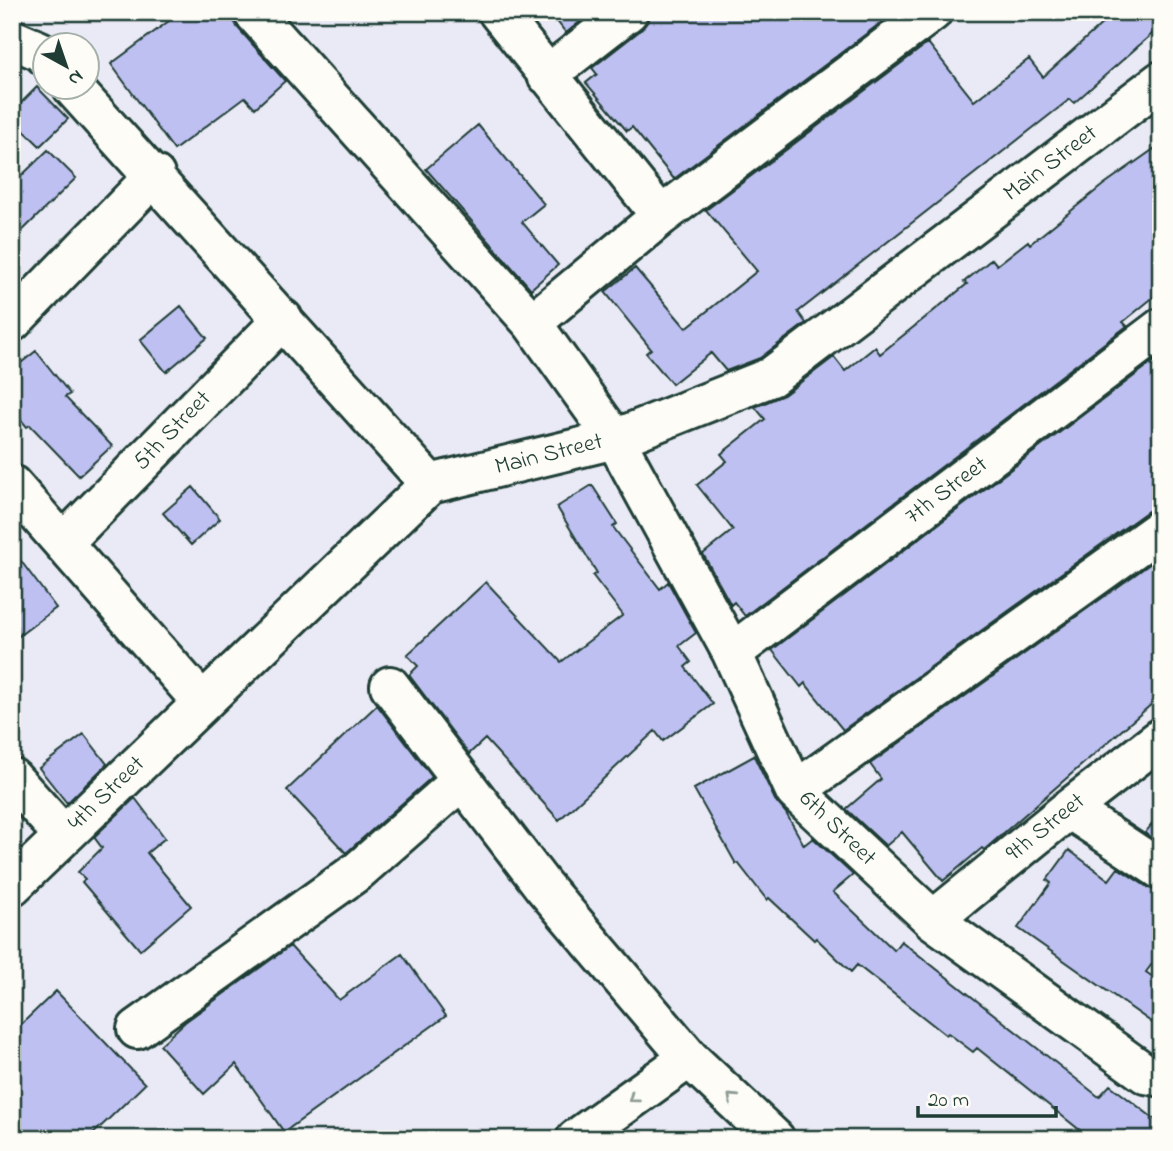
<svg xmlns="http://www.w3.org/2000/svg" width="1173" height="1151" font-family="'Indie Flower',sans-serif">
<rect width="100%" height="100%" fill="#eaeaf6"/>
<filter id="ink" filterUnits="userSpaceOnUse"><feTurbulence type="fractalNoise" baseFrequency=".0143" numOctaves="2"/><feDisplacementMap in="SourceGraphic" scale="14" xChannelSelector="R" yChannelSelector="G"/><feConvolveMatrix kernelMatrix="1 2 1 2 8 2 1 2 1" color-interpolation-filters="sRGB"/></filter>
<g filter="url(#ink)">
<path fill="#bfc0f2" stroke="#1f3d34" stroke-width="2" d="M181,12h51l5,15 48,54 -30,27 -10,-11 -71,53 -63,-86z
M550,12h42l-26,21z
M649,12h246l-221,167 -42,-52 -5,4 -41,-48 11,-9 -5,-6 50,-39 6,-8z
M1115,12h46v14l-87,77 -4,-4 -272,213 8,11 -46,35 -34,13 -15,-18 -39,31 -26,-31 5,-4 -46,-57 30,-24 51,60 71,-57 -51,-61 222,-167 46,58 55,-42 14,18z
M37,87l31,32 -28,27 -28,-27v-7z
M478,125l66,79 -22,18 36,43 -27,24 -105,-120z
M1161,144v147l-38,31 4,4 -382,290 -11,-14 -3,3 -28,-51 30,-24 -36,-45 30,-24 -6,-7 44,-35 -10,-12 29,-12 50,-38 11,14 30,-24 5,7 87,-70 -3,-2 28,-23 5,6 31,-24 2,3 73,-59z
M48,150l28,28 -64,63v-56z
M181,306l26,32 -41,34 -26,-32z
M36,351l34,43 -5,3 47,49 -33,30 -49,-51 -3,2 -15,-18v-39z
M1154,361l7,8v138l-13,4 -305,219 -38,-47 -4,4 -29,-37z
M592,485l25,39 -4,3 47,62 8,-7 28,51 -17,13 12,16 -6,5 28,37 -50,37 -8,-10 -96,89 -74,-81 -16,15 -60,-79 9,-9 -11,-11 79,-73 75,80 62,-47 -30,-39 4,-3 -40,-66z
M193,487l27,32 -29,26 -28,-32z
M12,549l44,59 -44,33z
M1161,556v140l-177,154 -2,-2 -39,33 -41,-49 -16,14 -40,-37 35,-30 -11,-15z
M377,705l55,72 -86,76 -59,-63z
M84,734l23,30 -40,39 -28,-35z
M754,756l21,44 11,13 18,32 9,-7 40,37 -20,17 61,58 7,-9 198,156 11,-12 51,39v15h-70l-114,-91 -4,4 -25,-19 -2,2 -89,-70 -6,7 -35,-34 -2,2 -45,-42 -2,2 -29,-37 -2,1 -42,-75z
M135,798l30,40 -18,15 44,53 -51,44 -58,-68 3,-3 -7,-7 24,-24 -8,-11z
M1161,813v31l-16,-11z
M1069,850l40,30 9,-12 31,20 12,4v60l-15,20 15,11v46l-143,-101 33,-45 -4,-3z
M290,946l49,54 63,-46 44,62 -162,116 -48,-68 -32,30 -44,-49 25,-23z
M56,991l89,93 -57,55h-76v-106z"/>
<g fill="none" stroke-linecap="round" stroke-linejoin="round">
<g stroke="#1f3d34" stroke-width="44">
<path id="minor" d="M253,12l279,311 83,116 117,214 63,138 138,129 213,154 11,2 4,-2
M498,12l163,204
M12,39l28,12 6,6
M547,75l81,-63
M73,88l357,396
M12,322l143,-147
M532,323l129,-107 271,-204
M12,485l190,217
M63,543l220,-224
M732,653l429,-325
M390,686l153,200 146,172 86,81
M12,778l52,58
M795,791l366,-262
M1069,809l92,61
M12,886l418,-402 185,-45 156,-62 390,-296
M933,920l136,-111 92,-71
M137,1029l221,-158 104,-91
M576,1139l113,-81"/>
</g>
<use href="#minor" stroke="#fdfcf7" stroke-width="38"/>
</g>
<defs><path id="oneway-chevron" d="M-2-3.5L2.5 0L-2 3.5" fill="none" stroke-width="1.6" stroke-linecap="round" stroke-linejoin="round" transform="scale(1.75)"/></defs>
<g stroke="#8e9c96">
<use href="#oneway-chevron" transform="translate(633 1098) rotate(144)"/>
<use href="#oneway-chevron" transform="translate(732 1098) rotate(-137)"/>
</g>
</g>
<g text-anchor="middle" dominant-baseline="central" stroke-width="6" stroke-linejoin="round" paint-order="stroke">
<g font-size="24" fill="#1f3d34" stroke="#fdfcf7">
<text transform="translate(1051 164) rotate(-37)">Main Street</text>
<text transform="translate(173 431) rotate(-46)">5th Street</text>
<text transform="translate(549 455) rotate(-14)">Main Street</text>
<text transform="translate(947 491) rotate(-37)">7th Street</text>
<text transform="translate(107 794) rotate(-44)">4th Street</text>
<text transform="translate(1046 828) rotate(-39)">9th Street</text>
<text transform="translate(837 829) rotate(44)">6th Street</text>
</g>
</g>
<rect width="1173" height="1151" fill="none" stroke="#fdfcf7" stroke-width="42"/>
<rect x="21" y="21" width="1131" height="1109" fill="none" stroke="#1f3d34" stroke-width="2.5" filter="url(#ink)"/>
<g transform="translate(66 66) rotate(140)"><circle r="33" fill="#fdfcf7" stroke="#a4b0a9" stroke-width="2"/>
<path d="M0-5L12 26L0 18L-12 26Z" fill="#1f3d34"/>
<text y="-10" font-size="19" font-weight="bold" text-anchor="middle" fill="#1f3d34">N</text>
</g>
<path d="M918 1106v10h138v-10" fill="none" stroke="#1f3d34" stroke-width="3.5"/>
<text x="928" y="1106" font-size="21" fill="#1f3d34" stroke="#fdfcf7" stroke-width="5" paint-order="stroke">20 m</text>
</svg>
